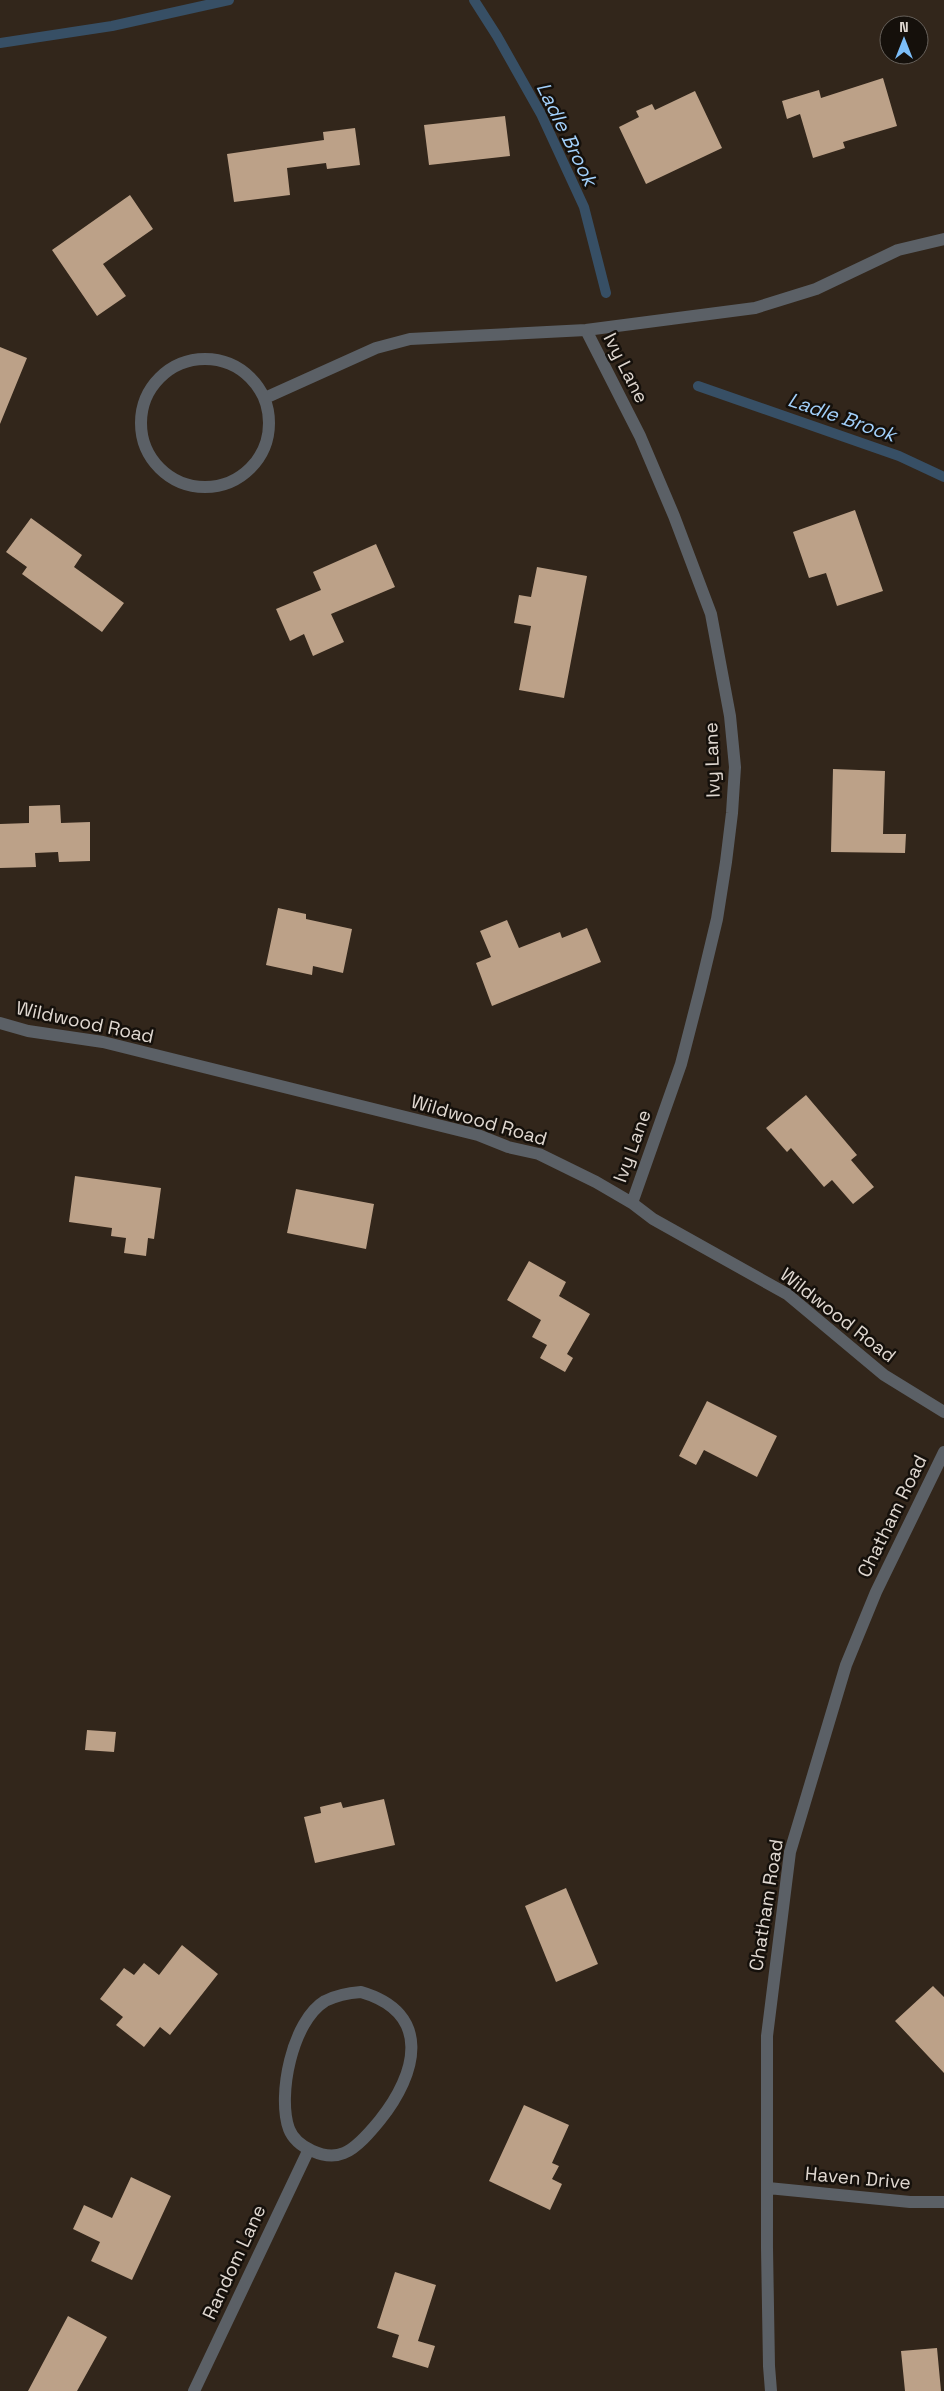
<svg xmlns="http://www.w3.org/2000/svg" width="944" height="2391" font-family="'Space Grotesk',sans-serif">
<rect width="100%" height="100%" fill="#32261b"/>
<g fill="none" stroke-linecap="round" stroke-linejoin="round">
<path stroke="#374f65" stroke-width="10" d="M474,0l23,36 44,78 43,93 22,86
M0,43l112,-17 117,-26
M698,386l201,70 45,21"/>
</g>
<path fill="#bca188" d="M883,78l14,48 -54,16 2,6 -32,10 -13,-44 -13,5 -5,-18 37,-11 2,8z
M695,91l27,57 -76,36 -27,-57 20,-10 -3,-6 16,-7 3,6z
M505,116l5,40 -81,9 -5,-40z
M355,128l5,37 -33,4 -1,-6 -39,5 3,27 -56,7 -7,-48 97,-14 -1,-8z
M130,195l23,34 -50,35 23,32 -29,20 -45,-66z
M0,347l27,11 -27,66z
M855,510l28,81 -46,15 -11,-33 -17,5 -16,-46z
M31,518l51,37 -8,12 50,36 -22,29 -80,-58 5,-7 -21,-15z
M376,544l19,43 -64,27 13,28 -31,14 -9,-22 -14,7 -14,-32 45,-19 -8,-18z
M537,567l50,9 -23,122 -45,-8 12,-64 -17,-3 5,-28 12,2z
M833,769l52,2 -2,63h23l-1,19 -74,-1z
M60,805l1,18 29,-1v39l-31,1 -1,-10 -23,1 1,14 -36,1v-44l29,-1v-17z
M278,908l28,6v5l46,10 -9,44 -30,-7 -1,9 -46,-10z
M507,920l12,28 41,-16 2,6 25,-10 14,34 -109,44 -16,-43 15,-6 -11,-26z
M806,1095l51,60 -6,5 23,27 -21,17 -21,-24 -8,7 -33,-39 -4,4 -21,-24z
M75,1176l86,12 -7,51 -6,-1 -2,18 -22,-3 2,-15 -15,-2 1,-8 -43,-6z
M296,1189l78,15 -8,45 -79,-16z
M529,1261l37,21 -7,14 31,18 -23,40 6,4 -8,14 -25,-14 7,-13 -15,-8 9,-17 -34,-20z
M707,1401l70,35 -20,41 -53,-27 -8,15 -17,-9z
M87,1730l29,2 -2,20 -29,-2z
M384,1799l11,46 -80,18 -11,-46 17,-4 -1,-6 21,-5 2,6z
M566,1888l32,76 -42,18 -31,-76z
M182,1945l36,29 -48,61 -10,-8 -16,20 -28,-22 7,-8 -23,-18 24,-31 10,7 10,-12 15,12z
M933,1986l11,11v76l-49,-52z
M524,2105l45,20 -17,38 7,3 -7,13 10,5 -12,26 -61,-29z
M131,2177l40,19 -39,84 -41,-19 9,-19 -27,-13 11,-24 28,13z
M395,2272l41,13 -18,56 17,5 -7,22 -36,-11 7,-22 -22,-7z
M68,2316l39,21 -30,54h-49z
M937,2348l4,43h-36l-4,-40z"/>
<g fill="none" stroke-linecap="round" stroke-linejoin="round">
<path stroke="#5b6066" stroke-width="12" d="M586,330l54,106 34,80 37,98 19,102 5,51 -3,46 -6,49 -9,57 -17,71 -19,74 -49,139
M141 423a64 64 0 1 1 128 0a64 64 0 1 1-128 0Z
M265,398l111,-50 34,-9 176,-9 169,-22 61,-19 82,-39 46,-11
M0,1023l28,8 75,11 375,93 30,12 31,7 57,28 36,21 21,16 134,75 97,81 60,37
M361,1992c72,21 56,82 19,128 -9,11 -23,28 -36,33 -19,8 -48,-6 -55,-24 -12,-33 3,-108 36,-128 12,-6 23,-8 36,-9z
M768,2188l142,14h34
M194,2391l115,-242
M771,2391l-2,-25 -2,-118v-212l23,-184 56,-187 30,-73 68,-140"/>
</g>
<g text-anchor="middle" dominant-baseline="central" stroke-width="5" stroke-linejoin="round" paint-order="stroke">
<g font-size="19" fill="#e0d8d1" stroke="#15100b">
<text transform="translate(626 368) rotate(63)">Ivy Lane</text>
<text transform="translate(712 760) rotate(-92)">Ivy Lane</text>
<text transform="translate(85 1022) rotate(12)">Wildwood Road</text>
<text transform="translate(479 1120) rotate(16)">Wildwood Road</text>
<text transform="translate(632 1146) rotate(-70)">Ivy Lane</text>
<text transform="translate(838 1315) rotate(38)">Wildwood Road</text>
<text transform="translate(892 1516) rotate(-64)">Chatham Road</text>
<text transform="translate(766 1905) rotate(-81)">Chatham Road</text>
<text transform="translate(858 2178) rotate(5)">Haven Drive</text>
<text transform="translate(234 2262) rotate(-65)">Random Lane</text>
</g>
<g font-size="20" font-style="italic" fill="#a2d0fb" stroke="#15100b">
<text transform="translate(567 134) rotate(64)">Ladle Brook</text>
<text transform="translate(842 417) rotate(19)">Ladle Brook</text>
</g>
</g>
<g transform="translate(904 40)"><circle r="24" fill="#15100b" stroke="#66605a"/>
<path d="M0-4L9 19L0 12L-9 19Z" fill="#7cbef9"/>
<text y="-8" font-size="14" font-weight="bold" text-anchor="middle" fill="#e0d8d1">N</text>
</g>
</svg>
